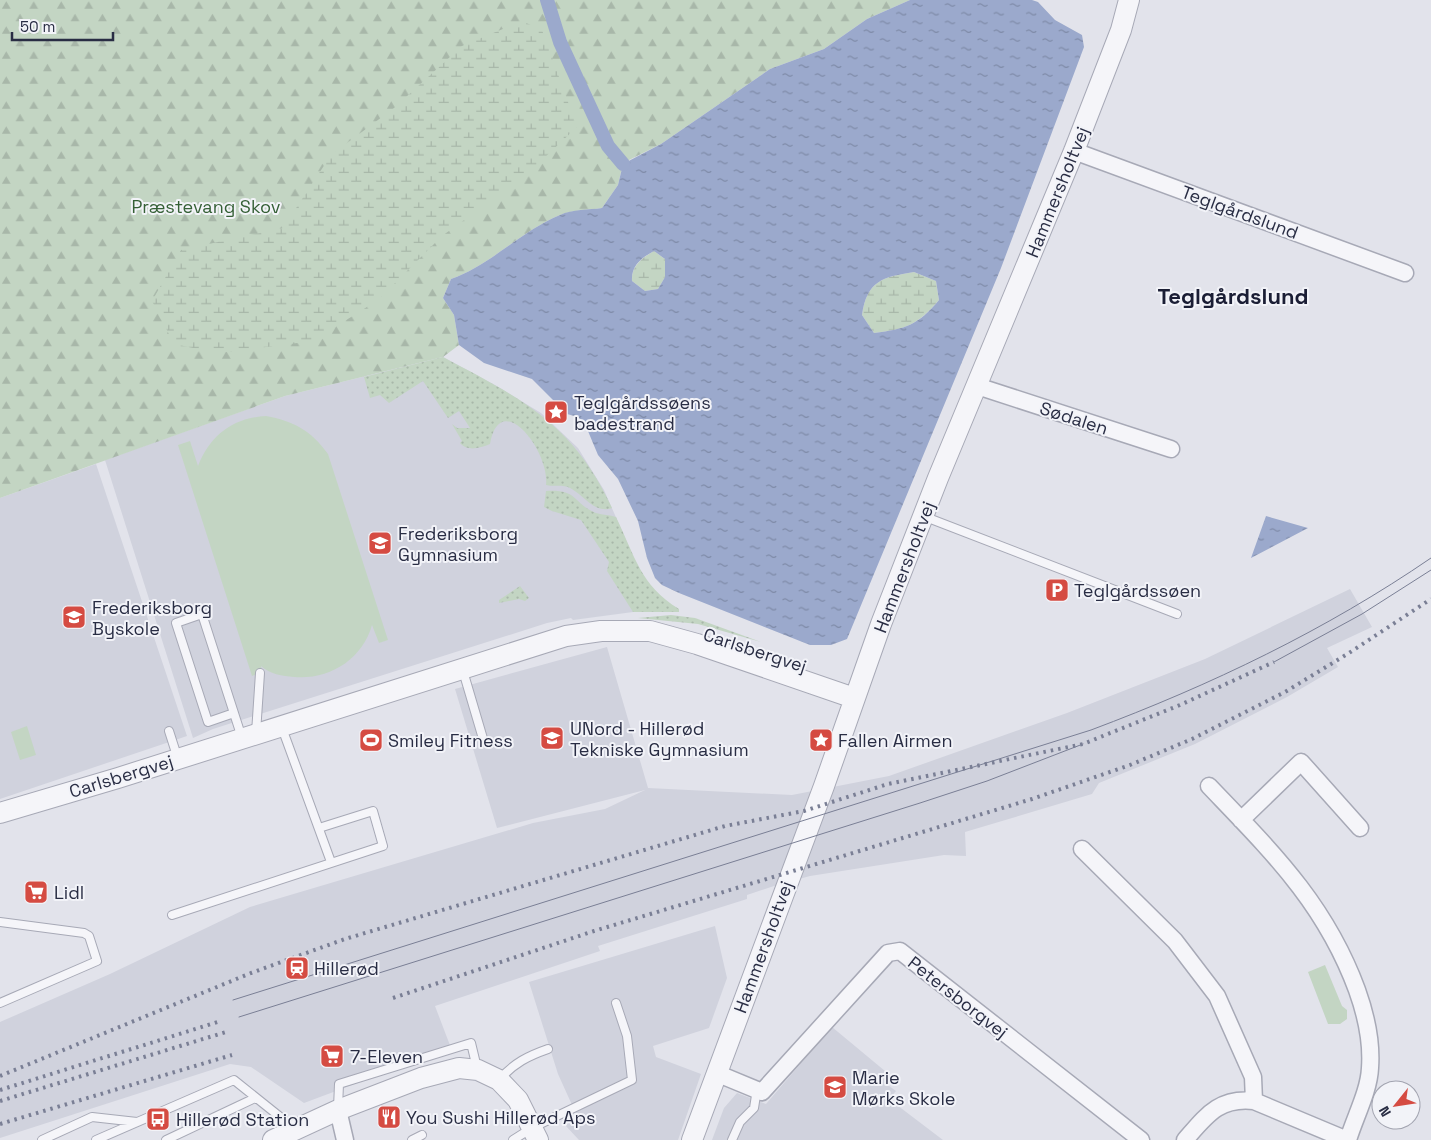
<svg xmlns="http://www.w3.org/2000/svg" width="1431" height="1140" font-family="'Space Grotesk',sans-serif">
<defs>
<pattern id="grass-dots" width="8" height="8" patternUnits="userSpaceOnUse" patternTransform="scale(1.25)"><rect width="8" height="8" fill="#c3d5c3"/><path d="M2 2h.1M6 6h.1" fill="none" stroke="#a8b7a9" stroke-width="1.8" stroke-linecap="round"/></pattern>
<pattern id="forest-firs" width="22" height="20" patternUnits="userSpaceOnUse" patternTransform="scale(1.25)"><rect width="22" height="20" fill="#c3d5c3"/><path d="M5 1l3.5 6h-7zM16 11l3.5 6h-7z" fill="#a8b7a9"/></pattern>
<pattern id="wetland-marsh" width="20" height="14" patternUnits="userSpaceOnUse" patternTransform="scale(1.25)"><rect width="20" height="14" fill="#c3d5c3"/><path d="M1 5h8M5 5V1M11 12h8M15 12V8" fill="none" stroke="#a8b7a9"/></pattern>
<pattern id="water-ripples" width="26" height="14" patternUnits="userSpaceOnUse" patternTransform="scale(1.25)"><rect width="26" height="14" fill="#9ba9cc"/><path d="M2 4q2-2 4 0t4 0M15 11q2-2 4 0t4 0" fill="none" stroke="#7e8aa7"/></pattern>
</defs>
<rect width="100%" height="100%" fill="#e2e3eb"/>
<path fill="#d0d2dd" d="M443,357l52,28 46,28 37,35 26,42 53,121 -24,1 -60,8 -2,-2 -24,5 -334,106 -20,9 -88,-278 180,-64z
M96,464l91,272 -187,63v-301z
M1350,589l22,38 -45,21 11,19 -51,30 -92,47 -96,39 -7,11 -127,38 1,24 -22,-1 -134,21 -36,10 -27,9v4l-149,47 2,5 -165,55 16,42 -147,55 -53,-36 -21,-3 -230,74v-116l110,-48 140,-67 283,-84 72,-14 40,-19 -148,38 -42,-139 152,-42 41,141 144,7 97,-19 178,-63 138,-54z
M715,926l12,52 -18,50 -56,18 3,11 45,17 -23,66h-99l-14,-15 12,-9 -19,-42 -29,-92z
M832,1027l59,49 -6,7 11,8 -7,8 54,41h-231l12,-32 13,-15 29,11z"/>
<path fill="url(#grass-dots)" d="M443,357c79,42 130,66 169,151 -18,6 -28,-13 -42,-20 -7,-4 -16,-1 -24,-3 4,-34 -46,-98 -56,-41 -10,4 -22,8 -30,-1l2,-2 -10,-17 5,4h13l-11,-17 -11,7 -25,-37 -34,22 -9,-8 -10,3 -6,-21z
M546,491c33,-2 27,13 50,22 7,2 14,2 20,4 19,39 24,68 63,92v3h-46l-26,-41 2,-9 -28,-42 -29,-9 -8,-4z
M520,586l9,12 -4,3 -6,-2 -20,4v-3z
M671,615l24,3 66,24 -63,-18 -60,-6z"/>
<path fill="url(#forest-firs)" d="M0,0h910l-43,19 -43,30 -54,20 -109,75 -38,19 -5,22 -16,23c-13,2 -30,2 -42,7 -39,16 -69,50 -109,64l-8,19 11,17 5,30 -16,12 -158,39 -285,102z"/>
<path fill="url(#wetland-marsh)" d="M522,21l20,9 35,97 -52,49 -83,60 -64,64 -65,41 -96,12 -43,-9 -22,-43 29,-51 102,-22 48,-73 63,-47 68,-62z
M654,251l11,8v18l-7,12 -13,2 -13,-10c-1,-15 10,-23 22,-30z
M914,272l22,9 3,19c-22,25 -32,29 -65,33l-12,-18c5,-34 20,-38 52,-43z"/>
<path fill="#c3d5c3" d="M266,416c27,5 45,14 62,38l60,186 -9,3 -7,-18c-10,35 -43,55 -78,52 -12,-1 -24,-3 -33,-11l1,6 -10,4 -74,-231 12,-4 8,25c12,-30 34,-48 68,-50z
M27,726l9,29 -16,5 -9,-28z
M1325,965l17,41 5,4v9l-7,5h-12l-20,-52z"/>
<path fill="url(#water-ripples)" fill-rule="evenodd" d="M910,0h122l6,2 17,18 27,15 2,12 -83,221 -154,371 -16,6h-21l-131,-52 -17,-8 -7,-7 -8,-20 -9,-37 -20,-42 -20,-24 -13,-31 -7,-7 -11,-3 -35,-35 -48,-16 -25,-18 -5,-30 -11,-17 8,-19c40,-14 70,-48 109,-64 12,-6 29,-5 42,-7l16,-23 5,-21 38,-20 109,-75 54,-20 43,-30zM654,251l11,8v18l-7,12 -13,2 -13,-10c-1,-15 9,-23 22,-30zM914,272l22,9 3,19c-21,25 -33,29 -65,33l-12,-18c5,-34 20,-38 52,-43z
M1266,516l42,12 -57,30z"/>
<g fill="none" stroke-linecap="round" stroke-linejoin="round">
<path stroke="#9ba9cc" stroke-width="14" d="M547,0l13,42 48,104 15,18"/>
<g stroke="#a7a9b6" stroke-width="10">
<path id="service" d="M923,516l254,98
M463,671l21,71
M234,713l-26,9 -32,-99 26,-9 40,124
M282,728l49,134
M169,731l9,28
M256,733l4,-60
M172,915l211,-69 -10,-35 -54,17
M0,922l84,11 5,3 8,25 -97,42
M500,1079c14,-16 28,-23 48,-30
M338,1108l1,-24 132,-41 6,25
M42,1140l50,-23 45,5
M96,1140l138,-60 60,48
M166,1140l89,-42
M412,1140l10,-5
M513,1140l19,-12 100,-48 -5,-44 -11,-33
M732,1140l8,-18 14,-14 3,-19"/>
</g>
<g stroke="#a7a9b6" stroke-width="19">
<path id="minor" d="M1074,151l331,122
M977,386l194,63
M1209,786c62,65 116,117 148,204 9,25 15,51 13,78 -1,23 -15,49 -22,72
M1241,820l60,-58 59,66
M1082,849l93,92 42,55 36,81 1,24
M716,1073l46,19 126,-139 12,-2 241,189
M338,1110l7,30
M1185,1140c21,-24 34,-43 69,-39l93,39"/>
</g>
<g stroke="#a7a9b6" stroke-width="22">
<path id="tertiary" d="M0,813l118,-35 448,-142 35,-5h49l47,13 157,54
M273,1140l65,-30 83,-32 38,-10 19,2 21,10 19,20 20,40
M692,1140l132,-354 57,-162 57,-146 136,-327 47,-121 8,-30"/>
</g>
<use href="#service" stroke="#f5f5f9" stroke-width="8"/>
<use href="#minor" stroke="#f5f5f9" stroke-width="16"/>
<use href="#tertiary" stroke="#f5f5f9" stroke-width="20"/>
<path stroke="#7a7f95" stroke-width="1" d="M1274,662l88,-48 69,-44
M233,1000l858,-270c120,-45 235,-100 340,-172
M239,1017l681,-214 67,-22 96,-37"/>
<path stroke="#7a7f95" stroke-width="4" stroke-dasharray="2.5 5" stroke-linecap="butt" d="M393,998l201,-67 438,-132 98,-34 62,-26 93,-47 64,-39 82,-54
M0,1076l251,-103 94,-34 380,-113 79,-15 84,-27 195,-40 97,-39 94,-43
M0,1090l221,-69
M0,1101l226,-69
M0,1124l232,-69"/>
</g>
<defs>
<g id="sight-square" transform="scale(1.25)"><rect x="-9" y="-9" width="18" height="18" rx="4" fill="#d54b42" stroke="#f2f3f8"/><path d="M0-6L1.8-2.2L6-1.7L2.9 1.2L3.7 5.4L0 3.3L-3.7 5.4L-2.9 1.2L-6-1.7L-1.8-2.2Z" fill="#fff"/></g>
<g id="school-square" transform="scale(1.25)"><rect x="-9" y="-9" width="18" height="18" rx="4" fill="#d54b42" stroke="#f2f3f8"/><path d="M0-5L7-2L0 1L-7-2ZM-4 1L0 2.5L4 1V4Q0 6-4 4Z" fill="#fff"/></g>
<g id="parking-square" transform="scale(1.25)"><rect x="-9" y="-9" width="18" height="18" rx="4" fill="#d54b42" stroke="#f2f3f8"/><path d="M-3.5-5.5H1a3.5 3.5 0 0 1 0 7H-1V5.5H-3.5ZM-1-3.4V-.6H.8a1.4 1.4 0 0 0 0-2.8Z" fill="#fff"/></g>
<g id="stadium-square" transform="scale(1.25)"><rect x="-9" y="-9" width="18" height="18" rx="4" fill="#d54b42" stroke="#f2f3f8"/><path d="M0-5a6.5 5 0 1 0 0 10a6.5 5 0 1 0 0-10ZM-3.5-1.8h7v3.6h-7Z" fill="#fff"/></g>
<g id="supermarket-square" transform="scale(1.25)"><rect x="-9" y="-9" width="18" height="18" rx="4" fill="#d54b42" stroke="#f2f3f8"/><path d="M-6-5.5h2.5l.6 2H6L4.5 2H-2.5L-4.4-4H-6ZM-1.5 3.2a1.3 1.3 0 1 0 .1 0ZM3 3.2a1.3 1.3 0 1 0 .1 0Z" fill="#fff"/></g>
<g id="station-square" transform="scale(1.25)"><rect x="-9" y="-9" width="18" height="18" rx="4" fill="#d54b42" stroke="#f2f3f8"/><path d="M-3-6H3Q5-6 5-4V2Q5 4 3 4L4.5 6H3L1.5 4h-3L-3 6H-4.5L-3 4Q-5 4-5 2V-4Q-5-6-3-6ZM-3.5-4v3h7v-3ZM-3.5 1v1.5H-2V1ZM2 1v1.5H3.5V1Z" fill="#fff"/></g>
<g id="restaurant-square" transform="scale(1.25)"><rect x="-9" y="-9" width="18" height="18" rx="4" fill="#d54b42" stroke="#f2f3f8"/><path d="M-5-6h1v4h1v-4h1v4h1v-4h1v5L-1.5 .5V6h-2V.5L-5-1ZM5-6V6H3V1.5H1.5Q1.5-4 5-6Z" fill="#fff"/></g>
<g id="bus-square" transform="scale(1.25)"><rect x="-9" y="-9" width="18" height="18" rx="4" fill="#d54b42" stroke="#f2f3f8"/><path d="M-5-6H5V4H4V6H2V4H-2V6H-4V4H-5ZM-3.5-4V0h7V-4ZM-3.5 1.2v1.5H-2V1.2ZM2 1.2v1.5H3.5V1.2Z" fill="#fff"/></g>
</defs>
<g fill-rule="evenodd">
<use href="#sight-square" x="556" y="412"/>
<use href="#school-square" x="380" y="543"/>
<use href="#parking-square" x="1057" y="590"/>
<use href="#school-square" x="74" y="617"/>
<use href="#school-square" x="552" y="738"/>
<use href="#stadium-square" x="371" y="740"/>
<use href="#sight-square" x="821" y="740"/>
<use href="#supermarket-square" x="36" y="892"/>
<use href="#station-square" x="297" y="968"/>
<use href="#supermarket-square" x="332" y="1056"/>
<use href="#school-square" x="835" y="1087"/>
<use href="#restaurant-square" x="389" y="1117"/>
<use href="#bus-square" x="158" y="1119"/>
</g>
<g text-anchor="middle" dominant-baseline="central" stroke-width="4" stroke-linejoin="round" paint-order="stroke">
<g font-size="18" fill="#292d44" stroke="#f2f3f8">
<text transform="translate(1057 192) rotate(-68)">Hammersholtvej</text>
<text transform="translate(1240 212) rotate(20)">Teglgårdslund</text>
<text transform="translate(1074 418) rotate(18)">Sødalen</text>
<text transform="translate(904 567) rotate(-69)">Hammersholtvej</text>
<text transform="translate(755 650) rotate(18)">Carlsbergvej</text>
<text transform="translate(121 776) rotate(-17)">Carlsbergvej</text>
<text transform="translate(763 947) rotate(-70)">Hammersholtvej</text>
<text transform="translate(958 997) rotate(38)">Petersborgvej</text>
</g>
<g font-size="18" fill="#356036" stroke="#f2f3f8">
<text x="206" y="206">Præstevang Skov</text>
</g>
<g font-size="18" fill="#292d44" stroke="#f2f3f8" text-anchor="start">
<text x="574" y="402">Teglgårdssøens<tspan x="574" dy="21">badestrand</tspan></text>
<text x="398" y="533">Frederiksborg<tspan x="398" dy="21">Gymnasium</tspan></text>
<text x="1074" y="590">Teglgårdssøen</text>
<text x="92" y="607">Frederiksborg<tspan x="92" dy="21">Byskole</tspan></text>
<text x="570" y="728">UNord - Hillerød<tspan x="570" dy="21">Tekniske Gymnasium</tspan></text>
<text x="388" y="740">Smiley Fitness</text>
<text x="838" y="740">Fallen Airmen</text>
<text x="54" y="892">Lidl</text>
<text x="314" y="968">Hillerød</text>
<text x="350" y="1056">7-Eleven</text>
<text x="852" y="1077">Marie<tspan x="852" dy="21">Mørks Skole</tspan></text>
<text x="406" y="1117">You Sushi Hillerød Aps</text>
<text x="176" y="1119">Hillerød Station</text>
</g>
<g font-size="22" font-weight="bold" fill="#1b1e35" stroke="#f2f3f8">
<text x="1233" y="296">Teglgårdslund</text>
</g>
</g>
<g transform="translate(1396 1105) rotate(240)"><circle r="24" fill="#f2f3f8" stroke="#a2a4b0"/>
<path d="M0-4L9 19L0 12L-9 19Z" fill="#d54b42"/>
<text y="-8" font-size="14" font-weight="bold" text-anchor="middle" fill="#292d44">N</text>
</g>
<path d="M12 32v8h101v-8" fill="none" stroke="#292d44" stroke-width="2.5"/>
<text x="20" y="32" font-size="15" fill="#292d44" stroke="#f2f3f8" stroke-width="4" paint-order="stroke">50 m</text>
</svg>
